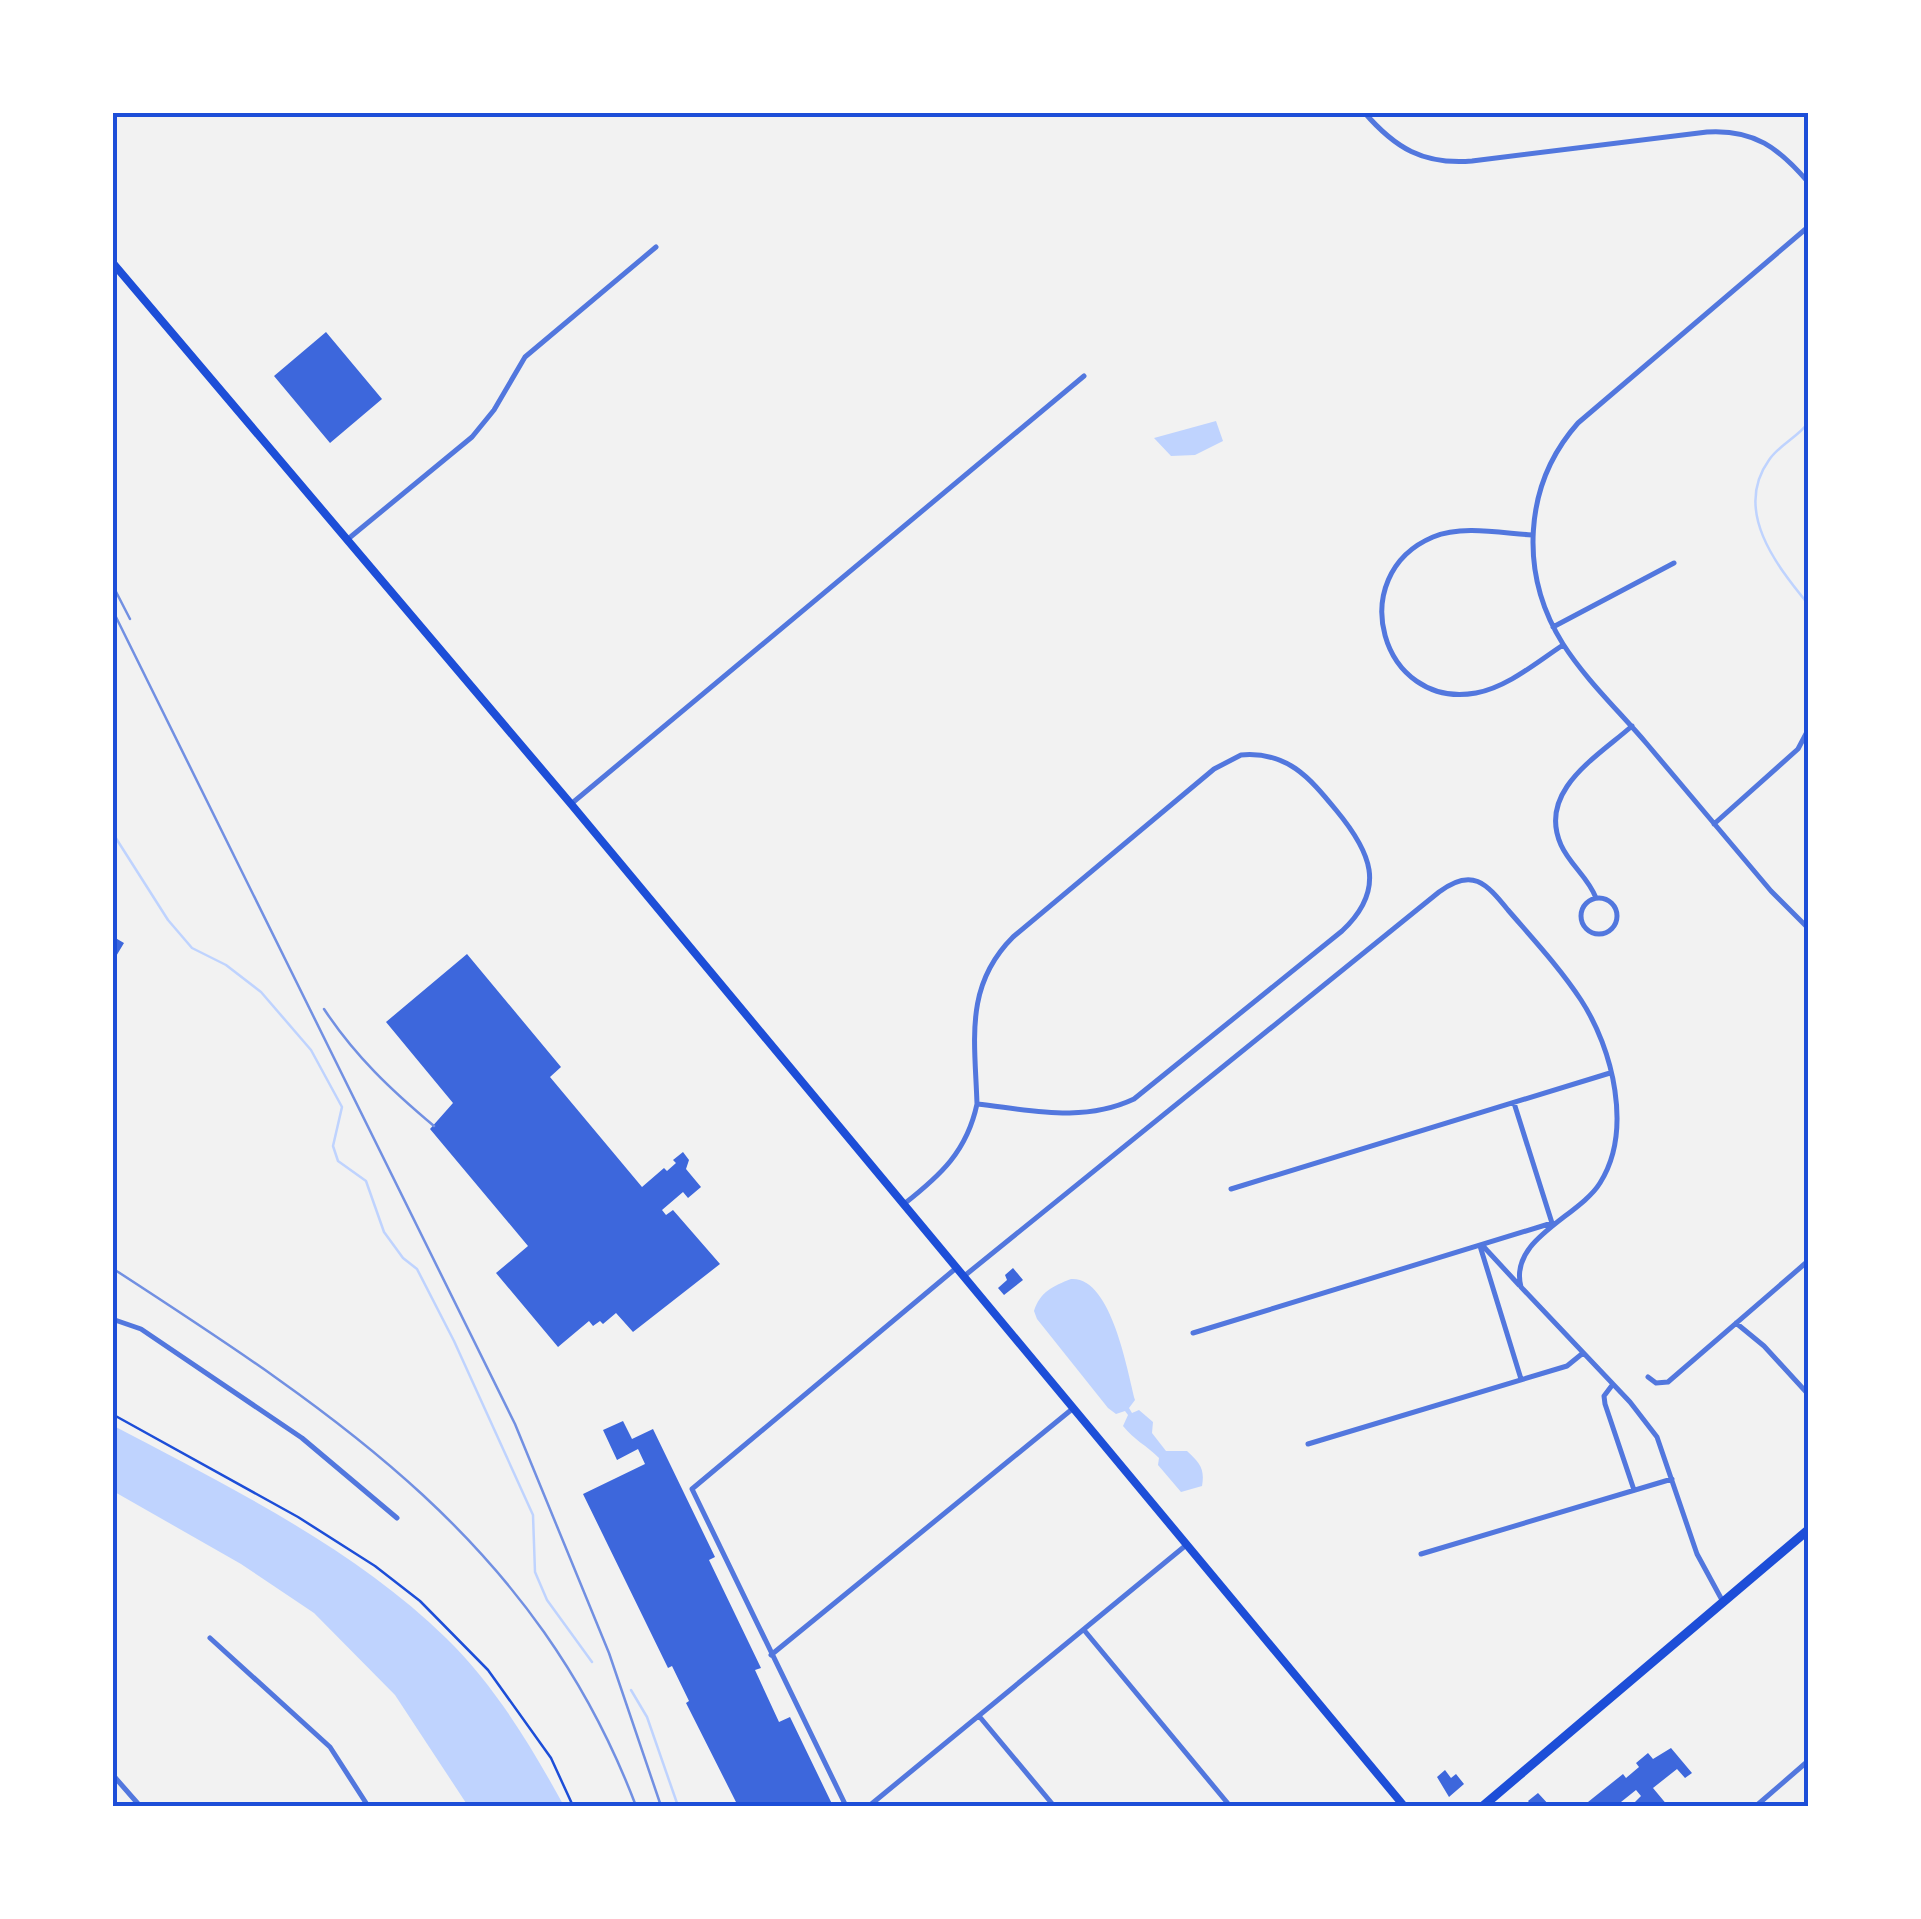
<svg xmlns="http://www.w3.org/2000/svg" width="1921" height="1919" font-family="Cabin,sans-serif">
<rect width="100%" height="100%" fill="#f2f2f2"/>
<path fill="#bfd3fe" d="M1216,421l7,20 -28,14 -24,1 -17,-18z
M1071,1279c40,-3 56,90 64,121l-6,8 3,5 7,-3 14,12 -1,11 14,18h21c13,12 18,18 15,35l-21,6 -23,-27 1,-7c-13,-13 -25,-18 -36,-32l5,-11 -3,-4 -9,3 -8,-6 -71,-89 -3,-8c6,-19 19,-25 37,-32z
M112,1425c114,60 242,123 334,213 50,49 85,108 118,168h-96l-73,-111 -81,-82 -73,-49 -128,-73z"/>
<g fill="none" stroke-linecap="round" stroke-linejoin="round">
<path stroke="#bfd3fe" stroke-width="2.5" d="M1808,423c-10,14 -29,22 -39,37 -36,50 7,105 39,144
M112,832l56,88 24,28 34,17 35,27 50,58 31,57 -9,39 5,15 28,20 18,51 19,26 14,11 37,72 79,174 2,57 12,28 45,62
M631,1690l16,27 31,89"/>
</g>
<path fill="#3d67dc" d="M326,332l56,67 -52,44 -56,-67z
M112,936l12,7 -12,20z
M467,954l94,113 -11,10 92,110 22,-19 3,3 9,-8 -3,-3 10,-8 6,8 -3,9 15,18 -13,11 -5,-6 -21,18 4,5 7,-5 47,54 -87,68 -17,-19 -13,11 -3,-3 -7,5 -4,-5 -31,26 -62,-74 32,-27 -98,-117 23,-26 -67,-81z
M1013,1268l10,12 -19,15 -6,-7 9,-8 -2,-5z
M623,1421l9,18 21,-10 62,128 -6,3 52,108 -6,2 24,52 11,-5 43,89h-95l-52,-103 3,-2 -17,-35 -4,2 -85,-174 62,-30 -7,-15 -21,11 -14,-30z
M1671,1748l21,25 -7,5 -8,-9 -24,19 15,18h-33l-2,-2 8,-8 -5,-6 -20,16h-33l40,-32 3,4 13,-11 -3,-4 12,-10 5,6z
M1445,1770l6,8 5,-4 8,10 -15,13 -12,-20z
M1538,1793l12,13h-18l-4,-5z"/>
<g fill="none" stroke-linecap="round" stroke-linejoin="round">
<path stroke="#1d4ed8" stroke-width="2.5" d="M112,1414l186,103 77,49 45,35 68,69 63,88 22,48"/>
<path stroke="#5277de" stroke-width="5" d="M1364,112c31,36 59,53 108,49l235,-29c47,-3 72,16 101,50
M1808,227l-230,196c-55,62 -59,151 -15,221 23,36 56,67 84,100 41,49 83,98 124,147l37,37
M1532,535c-31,-2 -70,-10 -99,2 -90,38 -52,173 43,156 32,-6 61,-31 87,-48
M348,539l124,-102 22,-27 31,-53 131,-110
M1553,627l121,-64
M1241,755c46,-4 68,22 95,55 34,41 52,78 6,121l-208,168c-51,24 -103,11 -157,5 -2,-64 -13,-118 36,-167l201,-168z
M571,804l513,-428
M1714,824l84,-75 10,-19
M1596,898c-8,-21 -26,-33 -35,-53 -24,-54 36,-88 71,-119
M1581 916a18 18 0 1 1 36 0a18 18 0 1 1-36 0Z
M1231,1189l379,-116
M904,1204c37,-29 63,-53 73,-100
M1480,1246l41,133
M1483,1246l36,39
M963,1277l476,-385c33,-25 47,-9 69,18 25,29 52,58 73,90 32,49 52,131 19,183 -21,34 -92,56 -79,104l109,115 27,35 40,117 25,46
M112,1319l29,10 161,109 95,80
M1736,1323l28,23 44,48
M1193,1333l359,-110 -38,-120
M1648,1377l8,6 12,-1 140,-121
M1613,1384l-9,12 1,8 29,86
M1308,1444l259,-78 16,-13
M1421,1554l251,-75
M1084,1630l146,176
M210,1638l120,109 38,59
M771,1655l300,-245
M979,1716l75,90
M112,1774l28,32
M846,1806l-154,-317 263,-220
M869,1806l316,-260
M1756,1806l52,-45"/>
<path stroke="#1d4ed8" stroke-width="8" d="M112,262l459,542 833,1002"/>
<path stroke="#1d4ed8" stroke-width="9" d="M1483,1806l325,-276"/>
<path stroke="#7290e2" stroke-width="2.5" d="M112,584l18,35
M112,609l403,815 94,229 52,153
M324,1009c31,47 67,81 110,117
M112,1268c226,147 424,275 524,538"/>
</g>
<rect width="1921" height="1919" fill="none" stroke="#ffffff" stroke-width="230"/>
<rect x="115" y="115" width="1691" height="1689" fill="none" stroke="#1d4ed8" stroke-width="4"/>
</svg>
